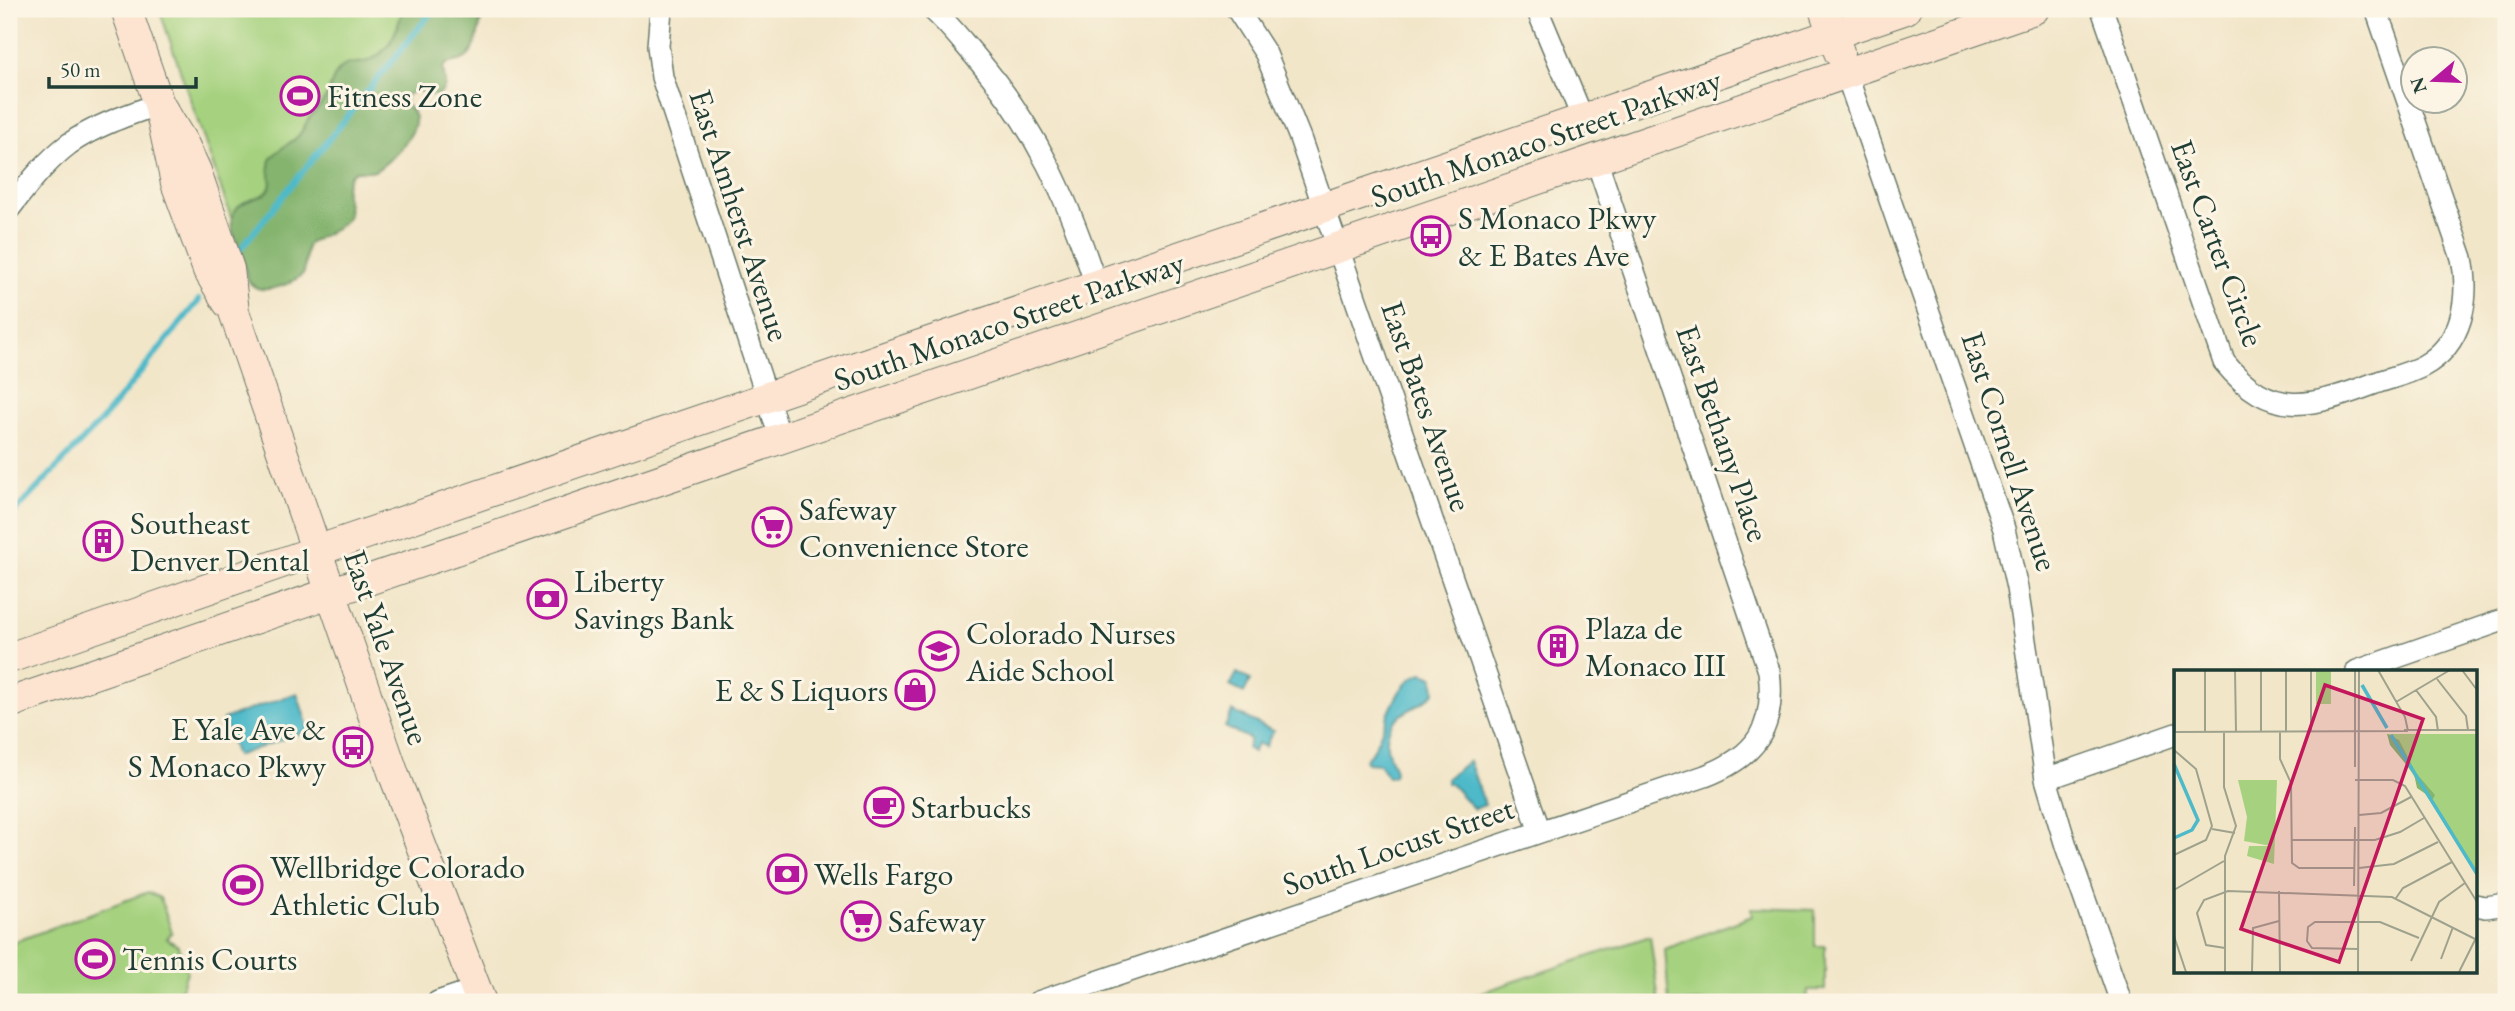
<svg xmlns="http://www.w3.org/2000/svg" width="2515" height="1011" font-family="'EB Garamond',serif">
<rect width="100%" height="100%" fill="#fcf5e5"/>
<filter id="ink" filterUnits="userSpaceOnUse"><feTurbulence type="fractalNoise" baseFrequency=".0143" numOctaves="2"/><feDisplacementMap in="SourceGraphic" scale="14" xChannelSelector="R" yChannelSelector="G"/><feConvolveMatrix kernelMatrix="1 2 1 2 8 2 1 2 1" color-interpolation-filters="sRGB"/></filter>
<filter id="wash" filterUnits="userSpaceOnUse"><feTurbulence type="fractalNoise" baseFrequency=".00686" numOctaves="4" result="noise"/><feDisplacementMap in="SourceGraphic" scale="28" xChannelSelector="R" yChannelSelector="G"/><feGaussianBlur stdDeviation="1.57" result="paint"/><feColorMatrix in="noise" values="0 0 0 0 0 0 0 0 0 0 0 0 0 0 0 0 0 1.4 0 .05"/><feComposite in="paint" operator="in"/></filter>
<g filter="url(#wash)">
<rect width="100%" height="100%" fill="#f2e6c9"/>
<path fill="#a6d27f" stroke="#62885a" stroke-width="2" d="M159,9h312l-218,272z
M148,892l12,6 12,34 -5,7 11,7 9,26 -7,19 12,5 2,6h-185v-58z
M1751,908l64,2v36h10v44h-17l-1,12h-138l-4,-53 87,-33z
M1650,936l9,66h-206z"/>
<path fill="#84b46e" stroke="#527851" stroke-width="2" d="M402,9h82c-6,14 -5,45 -22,51 -5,2 -11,2 -16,4l-3,4c1,12 6,17 -4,27h-8l-15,-5 -10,6 -1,8c5,4 9,8 10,14 3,16 -27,45 -40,53h-19l-5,3c-14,22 5,34 -6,47 -11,12 -27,15 -38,24l-3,28c-11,10 -40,24 -53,11 -6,-6 -6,-17 -8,-25 -2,-12 -14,-28 -11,-40 5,-23 27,-17 36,-28 7,-8 -2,-21 2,-31 7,-12 20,-15 28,-24 5,-5 7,-12 11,-18 6,-7 12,-12 17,-21 5,-9 6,-20 14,-28 7,-7 15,-5 24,-7 23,-5 35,-33 38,-53z"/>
<path fill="#4db9c9" stroke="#367b7e" stroke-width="2" d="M1237,673l13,7 -6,13 -14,-7z
M1423,673l10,4 2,14c-15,21 -51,19 -48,55 1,10 7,17 8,27l-2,3 -5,1 -9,-13 -12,-1 -2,-3c21,-21 25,-79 58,-87z
M297,693l12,37 -73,26 -13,-37z
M1232,711l41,20 -8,16 -7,-4 -5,9 -6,-4 3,-9 -25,-12z
M1469,761l16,44 -11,4 -23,-25 -4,-1v-5z"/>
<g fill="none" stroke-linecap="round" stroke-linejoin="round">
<path stroke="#4db9c9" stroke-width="6" d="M241,248l193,-239
M9,518l93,-98 97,-120"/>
</g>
</g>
<g filter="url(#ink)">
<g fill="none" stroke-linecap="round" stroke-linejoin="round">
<g stroke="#697868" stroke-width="24">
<path id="street" d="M661,9l-3,37 4,31 118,360
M932,9c16,14 29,31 43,47 61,72 92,140 121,229
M1237,9l29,45 34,84 240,694
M1537,9l46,110
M2102,9l122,353c47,58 87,45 149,22 16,-6 35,-10 50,-18 40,-22 47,-68 39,-108l-86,-249
M1846,73l158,456 13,59 29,191 20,67 55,156
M9,209c18,-23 36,-47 60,-65 27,-19 59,-29 90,-40
M2357,671l149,-52
M2046,779l130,-45
M2475,905l11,2 20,-3
M438,1002l39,-13
M1038,1002l667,-226c52,-20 71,-49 64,-105l-173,-512"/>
</g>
<g stroke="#697868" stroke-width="32">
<path id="secondary" d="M126,9l33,95 17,79 32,87 20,33
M1824,9l15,43
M159,104l25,41 12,26 33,98 5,43 74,214 86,249 87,227
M9,658l307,-107 1590,-542
M9,703l2025,-694"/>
</g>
<use href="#street" stroke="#fff" stroke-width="21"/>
<use href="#secondary" stroke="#fde4d1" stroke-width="30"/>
</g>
</g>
<defs>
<g id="stadium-ring" transform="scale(2.0125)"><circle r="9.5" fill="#fcf5e5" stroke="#b5179e" stroke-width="1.5"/><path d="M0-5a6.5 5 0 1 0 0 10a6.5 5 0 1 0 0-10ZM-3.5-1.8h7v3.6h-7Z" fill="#b5179e"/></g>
<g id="bus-ring" transform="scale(2.0125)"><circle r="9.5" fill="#fcf5e5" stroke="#b5179e" stroke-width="1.5"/><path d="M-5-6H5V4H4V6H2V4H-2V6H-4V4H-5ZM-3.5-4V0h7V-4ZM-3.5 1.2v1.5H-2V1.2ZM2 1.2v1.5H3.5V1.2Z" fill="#b5179e"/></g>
<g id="supermarket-ring" transform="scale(2.0125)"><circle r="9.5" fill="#fcf5e5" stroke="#b5179e" stroke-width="1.5"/><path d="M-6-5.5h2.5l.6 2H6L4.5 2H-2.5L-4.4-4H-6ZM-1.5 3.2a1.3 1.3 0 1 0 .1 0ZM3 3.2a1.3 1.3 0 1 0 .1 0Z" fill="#b5179e"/></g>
<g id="building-ring" transform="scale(2.0125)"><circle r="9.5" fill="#fcf5e5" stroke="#b5179e" stroke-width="1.5"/><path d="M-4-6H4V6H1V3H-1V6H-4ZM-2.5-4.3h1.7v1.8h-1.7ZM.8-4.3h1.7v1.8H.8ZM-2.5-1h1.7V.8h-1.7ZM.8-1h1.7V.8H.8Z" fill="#b5179e"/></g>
<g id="bank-ring" transform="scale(2.0125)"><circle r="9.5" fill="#fcf5e5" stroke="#b5179e" stroke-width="1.5"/><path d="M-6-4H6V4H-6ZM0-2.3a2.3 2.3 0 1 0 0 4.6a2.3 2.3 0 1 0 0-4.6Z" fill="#b5179e"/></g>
<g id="school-ring" transform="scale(2.0125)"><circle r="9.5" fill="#fcf5e5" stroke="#b5179e" stroke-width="1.5"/><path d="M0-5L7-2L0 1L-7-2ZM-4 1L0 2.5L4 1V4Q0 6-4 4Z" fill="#b5179e"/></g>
<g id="shop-ring" transform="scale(2.0125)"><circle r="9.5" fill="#fcf5e5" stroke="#b5179e" stroke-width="1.5"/><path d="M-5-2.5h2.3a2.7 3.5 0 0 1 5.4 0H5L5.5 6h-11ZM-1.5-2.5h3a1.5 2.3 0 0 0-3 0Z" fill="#b5179e"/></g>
<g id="cafe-ring" transform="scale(2.0125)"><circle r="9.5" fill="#fcf5e5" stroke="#b5179e" stroke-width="1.5"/><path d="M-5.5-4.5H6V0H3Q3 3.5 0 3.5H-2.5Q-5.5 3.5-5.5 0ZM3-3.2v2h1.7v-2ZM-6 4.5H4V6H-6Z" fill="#b5179e"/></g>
</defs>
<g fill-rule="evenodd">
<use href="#stadium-ring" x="300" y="96"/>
<use href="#bus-ring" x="1431" y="236"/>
<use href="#supermarket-ring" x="772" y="527"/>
<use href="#building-ring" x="103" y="541"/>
<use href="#bank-ring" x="547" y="599"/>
<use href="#building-ring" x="1558" y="646"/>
<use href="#school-ring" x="939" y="651"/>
<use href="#shop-ring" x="915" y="690"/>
<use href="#bus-ring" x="353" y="747"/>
<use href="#cafe-ring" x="884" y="807"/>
<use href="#bank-ring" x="787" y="874"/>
<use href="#stadium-ring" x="243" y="885"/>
<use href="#supermarket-ring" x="861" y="921"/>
<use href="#stadium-ring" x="95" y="959"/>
</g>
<g text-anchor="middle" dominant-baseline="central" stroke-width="6" stroke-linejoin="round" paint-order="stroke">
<g font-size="32" fill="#1f3d34" stroke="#fcf5e5" text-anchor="start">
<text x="327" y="96">Fitness Zone</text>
<text x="1458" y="218">S Monaco Pkwy<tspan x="1458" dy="37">&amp; E Bates Ave</tspan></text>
<text x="799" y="509">Safeway<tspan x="799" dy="37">Convenience Store</tspan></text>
<text x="130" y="523">Southeast<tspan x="130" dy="37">Denver Dental</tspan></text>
<text x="574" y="581">Liberty<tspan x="574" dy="37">Savings Bank</tspan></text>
<text x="1585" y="628">Plaza de<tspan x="1585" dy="37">Monaco III</tspan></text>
<text x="966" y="633">Colorado Nurses<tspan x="966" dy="37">Aide School</tspan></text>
<text x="888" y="690" text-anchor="end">E &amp; S Liquors</text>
<text x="326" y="729" text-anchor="end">E Yale Ave &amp;<tspan x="326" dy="37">S Monaco Pkwy</tspan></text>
<text x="911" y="807">Starbucks</text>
<text x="270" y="867">Wellbridge Colorado<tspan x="270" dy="37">Athletic Club</tspan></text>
<text x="814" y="874">Wells Fargo</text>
<text x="888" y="921">Safeway</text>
<text x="122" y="959">Tennis Courts</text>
</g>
<g font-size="32" fill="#1f3d34" stroke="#fcf5e5">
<text transform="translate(1546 138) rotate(-19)">South Monaco Street Parkway</text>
<text transform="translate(740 215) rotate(72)">East Amherst Avenue</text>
<text transform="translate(2218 243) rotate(70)">East Carter Circle</text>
<text transform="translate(1009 321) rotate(-19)">South Monaco Street Parkway</text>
<text transform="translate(1427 406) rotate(71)">East Bates Avenue</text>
<text transform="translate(1723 433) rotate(71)">East Bethany Place</text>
<text transform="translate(2010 451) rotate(72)">East Cornell Avenue</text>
<text transform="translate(387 647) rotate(71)">East Yale Avenue</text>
<text transform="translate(1398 846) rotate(-19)">South Locust Street</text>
</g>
</g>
<g transform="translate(2174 670)">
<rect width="303" height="303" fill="#f2e6c9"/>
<path d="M142,0h15v34h-15zM213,64h90v141l-42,-66zM64,110h39l-3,84 -27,-8 2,-10h22l-27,-5 3,-24z" fill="#a6d27f"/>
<path d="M213,64l12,6 17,33 19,22 -2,4 -16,-11 -3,-14 -24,-29z" fill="#84b46e"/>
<path fill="none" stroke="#4db9c9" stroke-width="3.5" d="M188,15l25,43M217,65l86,139M0,94l24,56 -6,10 -18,8"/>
<path fill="none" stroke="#9ea28d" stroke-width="2" d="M61,0l1,62M87,0v62M137,0v62M181,0v97M204,0l27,47 3,14M288,0l15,20M263,9l29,37 2,14M242,20l20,27 2,14M222,32l54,-32M230,60h73M0,62l234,-1M1,62v-62M31,62v-62M50,62v55l12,39 -11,30v116M106,62v27l11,24 1,80 7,5h55M112,62v-62M0,80l22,19 16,57 -6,14 -32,15M181,110h38l12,6 72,116M185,145l22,-2 30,-16M38,159l23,4M117,170h84l25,-8 24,-14M185,198l35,-4 44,-22M180,216l1,-59M0,220l50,-29M105,221l1,81M222,228l7,-10 49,-26M0,266l12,36M51,278l-19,-3 -9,-32 7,-13 24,-9 164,6 85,43M184,279l-46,-1 -5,-7 1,-14 7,-5h65l39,16M267,289l12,-32M237,291l28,-59 26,-19M78,302l1,-44 26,-7M184,302l1,-302M285,302l18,-36"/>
<path fill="#c2185b" fill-opacity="0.15" stroke="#c2185b" stroke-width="3.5" d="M151,15l98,34 -84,243 -98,-33z"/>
<rect width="303" height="303" fill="none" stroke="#1f3d34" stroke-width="3.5"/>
</g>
<rect width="2515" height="1011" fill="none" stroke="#fcf5e5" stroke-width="35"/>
<g transform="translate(2434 80) rotate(251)"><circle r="33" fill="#fcf5e5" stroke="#a4ab9e" stroke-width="2"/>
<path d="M0-5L12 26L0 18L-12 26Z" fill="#b5179e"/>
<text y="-10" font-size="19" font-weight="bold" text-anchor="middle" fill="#1f3d34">N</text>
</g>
<path d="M49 77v10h147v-10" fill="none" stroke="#1f3d34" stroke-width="3.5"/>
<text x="60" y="77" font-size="21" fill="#1f3d34" stroke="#fcf5e5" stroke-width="5" paint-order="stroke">50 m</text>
</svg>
